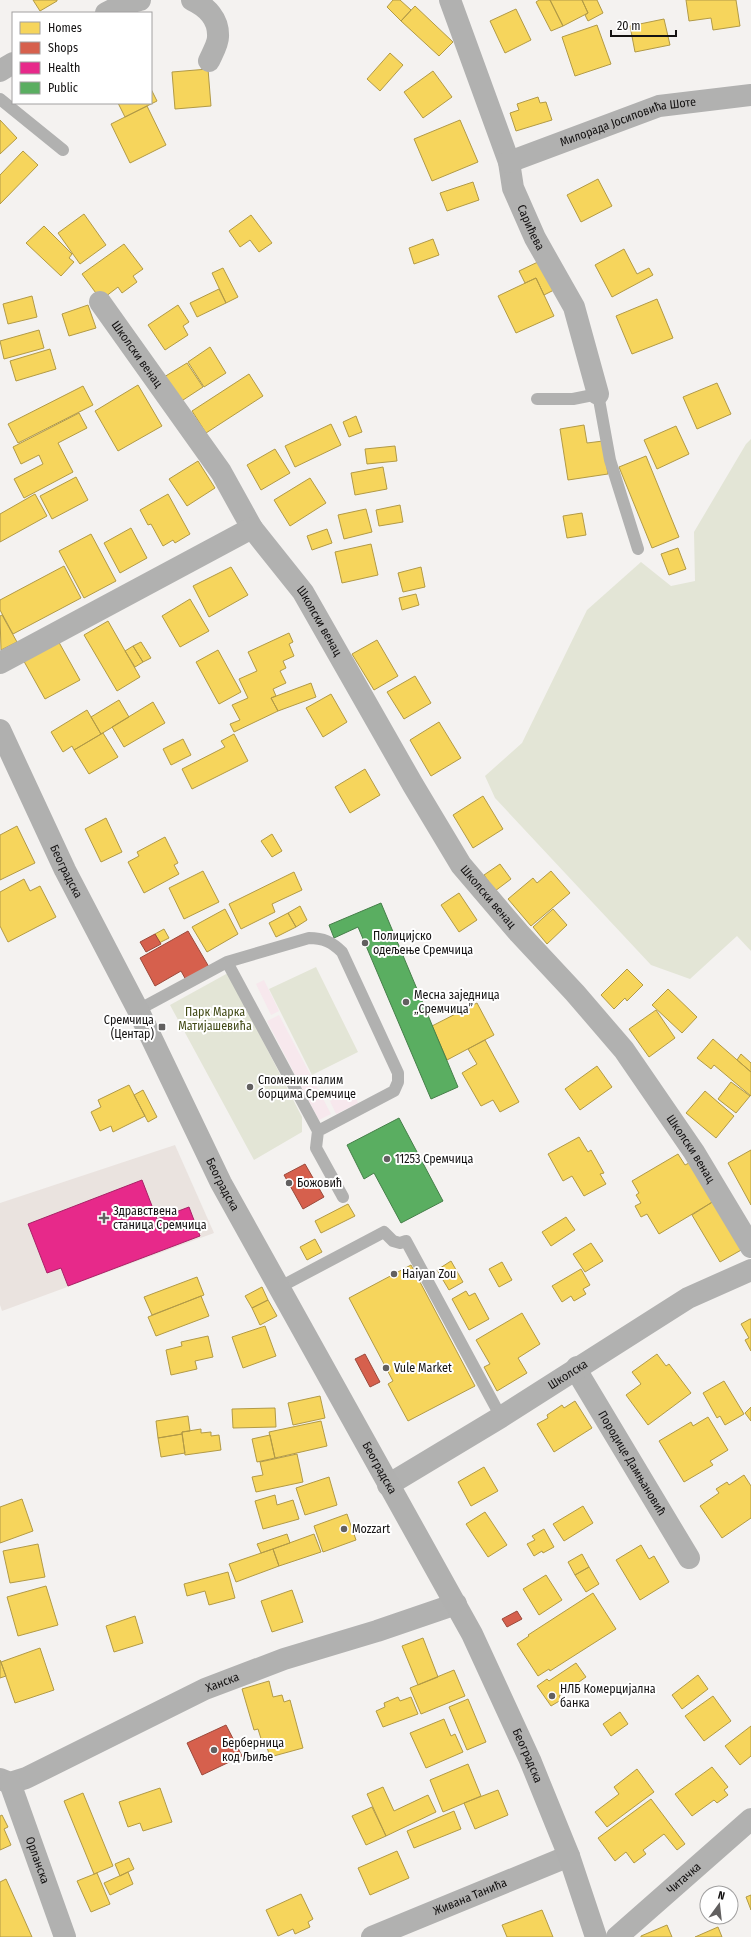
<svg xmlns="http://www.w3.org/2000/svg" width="751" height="1937" font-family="'Fira Sans Condensed',sans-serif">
<rect width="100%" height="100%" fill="#f4f2f0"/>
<path fill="#f7e8ed" d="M264,980l15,31 -8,4 -15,-31z
M279,1015l52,99 -12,6 -52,-99z
M347,1093l3,6 5,-3 3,7 -22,11 -6,-13z"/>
<path fill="#eae3df" d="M175,1145l39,88 -212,78 -2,-6v-102z"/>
<path fill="#e3e5d6" d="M751,439v512l-14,-15 -47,43 -39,-14 -156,-167 -10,-22 37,-33 65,-133 54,-48 30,24 24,-5 -1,-49 52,-88z
M316,967l42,85 -46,23 -43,-86z
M228,973l74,144v15l-48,28 -84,-155z"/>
<path fill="#f6d55c" stroke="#b29a46" d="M33,0h24v1l-17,10z
M393,0h7l11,10 -10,11 -14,-14z
M539,0h11l13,26 -12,5 -15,-29z
M550,0h32l6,13 -25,13z
M582,0h15l6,13 -15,8 -3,-6 3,-2z
M686,0h50l4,26 -27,4 -2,-12 -22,3z
M415,6l38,36 -14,14 -38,-35z
M516,9l15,31 -26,13 -15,-32z
M664,19l6,26 -35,7 -5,-26z
M597,25l14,39 -36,12 -13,-39z
M390,53l13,12 -23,26 -13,-12z
M208,69l3,37 -36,3 -3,-37z
M433,71l19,26 -29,21 -19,-26z
M151,89l6,12 -32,16 -7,-14h33z
M538,97l2,6 6,-1 6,18 -36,11 -6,-18 9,-3 -2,-6z
M147,106l19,39 -36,18 -19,-39z
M0,120l17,18 -17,16z
M460,120l18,42 -46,19 -18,-42z
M23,151l15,14 -38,39v-29z
M598,179l14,27 -31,16 -14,-27z
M473,182l6,18 -32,11 -7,-18z
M84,214l22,31 -26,19 -22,-31z
M251,215l21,28 -13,9 -9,-12 -10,7 -11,-16z
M44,226l28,28 -3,4 5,4 -13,14 -35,-33z
M433,239l6,16 -25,9 -5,-16z
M124,244l19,25 -10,7 4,6 -15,11 -4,-6 -17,13 -19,-26z
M624,249l13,25 12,-6 4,7 -41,22 -17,-32z
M542,260l14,29 -12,6 -8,-17 -11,5 -6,-12z
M223,268l15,29 -12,6 -14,-30z
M536,278l18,38 -38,17 -18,-37z
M219,289l7,14 -29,14 -7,-14z
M32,296l5,21 -29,7 -5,-20z
M657,299l16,39 -41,16 -16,-38z
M88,305l8,23 -27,8 -7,-22z
M178,305l11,17 -6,4 5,9 -23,15 -17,-25z
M39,330l5,18 -40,11 -4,-18z
M210,347l16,26 -22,14 -16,-25z
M50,349l6,20 -40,12 -6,-20z
M187,363l16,24 -23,15 -16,-25z
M249,374l14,22 -57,37 -14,-22z
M717,383l14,31 -34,15 -14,-32z
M138,385l24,41 -44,25 -23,-40z
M83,386l10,19 -75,38 -10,-19z
M79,413l8,15 -29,15 15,29 -49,26 -10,-19 29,-15 -4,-9 -18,9 -8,-17z
M356,416l6,16 -13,5 -6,-15z
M331,424l10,21 -46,22 -10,-21z
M584,425l3,18 16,-2 5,33 -40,6 -8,-51z
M676,426l13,28 -32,15 -13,-29z
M395,446l2,15 -30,3 -2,-15z
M275,449l15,24 -29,17 -14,-25z
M646,456l33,81 -27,11 -33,-81z
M198,461l17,27 -28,18 -18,-27z
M383,467l4,22 -32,6 -4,-22z
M76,477l12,23 -36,19 -12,-23z
M310,478l16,25 -36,23 -16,-26z
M35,494l12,22 -47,26v-28z
M168,494l22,40 -15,9 -2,-3 -10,6 -12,-22 -3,1 -8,-15z
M400,505l3,17 -24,4 -3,-16z
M366,509l6,23 -28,7 -6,-24z
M582,513l4,22 -19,3 -4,-22z
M131,528l16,30 -27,15 -16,-30z
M327,529l5,14 -20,7 -5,-14z
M91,534l25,47 -32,17 -25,-47z
M371,544l7,31 -36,8 -7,-31z
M678,548l8,21 -17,6 -8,-21z
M64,566l17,32 -68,36 -13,-24v-10z
M231,567l17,28 -39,22 -16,-31z
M421,567l4,20 -22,5 -5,-19z
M416,594l3,11 -17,5 -3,-12z
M190,599l19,32 -29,16 -18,-31z
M2,615l15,27 -16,8 -1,-34z
M108,621l32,56 -23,14 -33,-56z
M289,633l4,9 -4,2 5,12 -11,5 3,7 -6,3 6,12 -13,6 3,7 -5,2 7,13 -44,21 -4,-8 10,-4 -8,-15 16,-7 -9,-19 18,-8 -9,-19z
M56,637l24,43 -35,19 -24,-43z
M377,640l21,36 -24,14 -22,-36z
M141,642l10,16 -8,4 -10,-16z
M133,646l10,16 -8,5 -10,-16z
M218,650l23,42 -22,12 -23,-42z
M415,676l16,27 -27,16 -17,-27z
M311,683l5,14 -38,14 -7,-13z
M331,694l16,28 -24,15 -17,-29z
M119,700l10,17 -28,17 -10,-17z
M153,702l12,21 -41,24 -12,-20z
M87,710l14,24 -27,16 -2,-4 -9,6 -12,-20z
M439,722l22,36 -30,18 -21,-36z
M103,733l15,24 -29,17 -15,-24z
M234,734l14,27 -56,28 -10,-20 43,-22 -4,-6z
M183,739l8,16 -20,10 -8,-16z
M365,769l15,26 -30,18 -15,-26z
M483,796l20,33 -30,19 -20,-33z
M106,818l16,34 -21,10 -16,-33z
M17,826l18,37 -35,17v-45z
M272,834l10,17 -10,6 -11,-16z
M165,837l13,26 -4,2 5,9 -35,19 -16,-31 11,-6 -2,-4z
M500,864l11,15 -16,12 -11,-16z
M203,871l16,31 -35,17 -15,-31z
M551,871l19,22 -39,33 -23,-27 25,-21 4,5z
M294,872l8,18 -30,14 3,8 -34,17 -12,-25z
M24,879l6,12 10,-5 16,31 -48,25 -8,-16v-34z
M459,893l18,27 -18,12 -18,-27z
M300,906l7,14 -11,7 -8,-14z
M225,909l13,25 -31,18 -15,-25z
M553,909l14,16 -20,19 -14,-17z
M288,913l8,14 -20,10 -7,-14z
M164,929l5,9 -10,5 -4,-9z
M627,969l16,16 -16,16 -2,-3 -11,11 -13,-14z
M668,989l29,28 -15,16 -30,-28z
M477,1003l17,32 -47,25 -15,-34z
M656,1010l19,28 -26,19 -20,-28z
M713,1039l38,33v24l-37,-31 -3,4 -14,-11z
M485,1040l34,62 -19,10 -7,-12 -12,6 -19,-33 15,-9 -9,-15z
M741,1054l10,9v9l-14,-12z
M597,1066l15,21 -32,23 -15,-21z
M731,1082l19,14 -14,17 -18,-14z
M129,1085l16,31 -32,16 -2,-6 -11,5 -9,-19 10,-5 -3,-7z
M143,1090l14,27 -9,5 -14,-27z
M705,1091l29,25 -18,22 -30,-25z
M579,1137l9,15 3,-2 13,23 -4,1 6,10 -22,12 -12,-20 -9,5 -15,-27z
M751,1150v55l-23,-42z
M678,1154l7,11 6,-3 23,39 -55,33 -12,-20 -6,3 -6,-11 6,-3 -5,-8 3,-2 -7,-12z
M714,1201l29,48 -23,13 -28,-47z
M348,1204l7,12 -34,17 -6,-12z
M566,1217l9,13 -24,16 -9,-14z
M315,1239l7,13 -15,8 -7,-13z
M591,1243l12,18 -18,11 -12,-18z
M451,1261l12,21 -14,8 -12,-20z
M502,1262l10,18 -13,7 -10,-18z
M411,1265l64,121 -67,35 -20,-37 5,-3 -44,-83z
M581,1269l9,16 -7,4 3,5 -12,7 -3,-5 -9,6 -10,-16z
M197,1277l7,18 -52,20 -8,-18z
M262,1287l6,13 -16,8 -7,-12z
M466,1291l3,5 6,-3 14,26 -20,11 -17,-31z
M201,1296l8,20 -53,20 -8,-19z
M268,1300l9,16 -17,9 -8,-17z
M522,1313l18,31 -22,14 9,15 -30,18 -13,-24 6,-3 -14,-24z
M750,1319h1v32l-6,-11 4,-2 -8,-14z
M265,1326l11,30 -33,12 -11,-31z
M208,1336l5,21 -18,4 2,8 -26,6 -5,-25 16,-4 -1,-4z
M657,1354l9,12 3,-2 22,29 -43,32 -22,-30 15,-11 -9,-12z
M724,1381l20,33 -19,11 -5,-9 -3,2 -14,-25z
M320,1396l5,22 -32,7 -5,-22z
M575,1401l17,27 -38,24 -17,-28 11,-6 -1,-3 15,-10 2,3z
M751,1407v14l-6,-8z
M275,1408l1,19 -43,1 -1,-19z
M188,1416l2,15 -8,1v2l-24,4 -2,-17z
M708,1417l20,33 -18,11 3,4 -29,17 -25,-41 32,-19 2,4z
M321,1421l6,25 -52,12 -6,-26z
M201,1429v4l10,-1v4l8,-1 2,15 -36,5 -3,-23z
M182,1434l3,19 -24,4 -3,-19z
M270,1435l5,23 -18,4 -5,-23z
M297,1454l6,28 -47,10 -4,-15 11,-2 -3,-13z
M484,1467l14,24 -27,15 -13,-24z
M744,1475l7,11v32l-29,20 -22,-32 19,-13 -3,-4 11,-7 2,3z
M329,1477l8,28 -32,10 -9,-27z
M275,1495l2,10 16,-5 6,19 -36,10 -8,-28z
M22,1499l11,32 -33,12v-36z
M583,1506l10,17 -29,18 -11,-17z
M485,1512l22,33 -19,12 -22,-33z
M347,1514l9,26 -33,12 -9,-26z
M544,1529l10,18 -11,6 -1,-2 -8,5 -7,-12 8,-4 -3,-4z
M287,1534l3,9 -29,10 -4,-9z
M314,1534l7,18 -42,14 -6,-17z
M38,1544l7,33 -35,6 -7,-32z
M641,1545l8,14 5,-3 15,26 -29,18 -24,-40z
M273,1549l6,17 -43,16 -7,-18z
M582,1554l7,13 -14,8 -7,-13z
M589,1567l10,17 -13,8 -11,-17z
M228,1572l7,26 -26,7 -4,-14 -18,5 -3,-12z
M546,1575l16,25 -23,15 -16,-26z
M46,1586l12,39 -40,11 -11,-39z
M292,1590l11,32 -31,10 -11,-31z
M593,1593l23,36 -66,42 -1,-2 -11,7 -21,-32 12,-8 -1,-1z
M135,1616l8,27 -29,9 -8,-26z
M423,1638l15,39 -20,8 -16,-39z
M40,1648l14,42 -39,13 -14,-41z
M0,1660l6,16 -6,2z
M576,1663l10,14 -27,19 2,4 -10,6 -14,-20 10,-7 2,2z
M454,1670l11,26 -44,18 -11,-26z
M698,1675l10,14 -26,20 -10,-14z
M269,1681l4,16 9,-2 2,7 6,-2 13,48 -33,9 -4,-13 -3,1 -5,-16 -4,1 -12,-41z
M713,1696l18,25 -27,20 -19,-25z
M398,1697l2,4 11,-4 7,17 -35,13 -7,-16 9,-4 -1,-4z
M468,1699l18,43 -19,8 -18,-43z
M620,1712l8,12 -17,12 -8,-12z
M444,1719l7,17 4,-2 8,18 -37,16 -16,-35z
M751,1726v30l-11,9 -15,-19z
M468,1764l13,32 -38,16 -13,-32z
M712,1767l16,20 -4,3 4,5 -11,8 -3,-3 -22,16 -17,-22z
M637,1769l17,23 -47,35 -12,-15 24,-18 -5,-7z
M383,1787l11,24 34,-16 8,17 -50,24 -19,-42z
M160,1788l12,34 -29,9 -3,-8 -12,4 -9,-25z
M498,1790l10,25 -33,14 -11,-26z
M83,1793l30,73 -19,8 -30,-73z
M651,1799l34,45 -8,6 -13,-16 -21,16 3,4 -12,9 -8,-11 -11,9 -17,-23z
M372,1807l14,29 -20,9 -14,-29z
M454,1811l7,18 -47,19 -7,-17z
M2,1815l6,12 -4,2 7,16 -11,5v-34z
M397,1851l12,27 -39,17 -12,-27z
M129,1858l5,11 -14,7 -5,-12z
M128,1872l5,12 -23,11 -6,-12z
M97,1873l13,31 -19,8 -14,-31z
M6,1879l14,31 12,27h-32v-55z
M301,1894l12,25 -5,3 2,5 -15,7 -2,-5 -15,7 -12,-26z
M751,1895v15l-5,-13z
M542,1910l11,27h-46l-5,-12z
M667,1925l5,12h-31v-1z
M718,1927l4,10h-27z"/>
<path fill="#d6604d" stroke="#9c493b" d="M188,931l21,36 -23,13 -5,-9 -26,15 -15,-28z
M155,934l6,10 -15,8 -6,-10z
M305,1164l19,33 -21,12 -19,-34z
M365,1354l15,28 -10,5 -15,-28z
M517,1611l5,8 -15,8 -5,-8z
M226,1725l16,31 -40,19 -15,-32z"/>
<path fill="#e7298a" stroke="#a82266" d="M142,1180l15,39 32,-12 11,29 -132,50 -7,-18 -14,5 -19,-49z"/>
<path fill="#5aae61" stroke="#457f49" d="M381,903l77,184 -27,12 -73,-172 -24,11 -5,-13z
M399,1118l44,83 -42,22 -27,-50 -10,6 -17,-34z"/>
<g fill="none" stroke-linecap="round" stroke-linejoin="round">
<path stroke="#b1b1b0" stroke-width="12" d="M0,99l63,51
M537,399h36l25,-5 12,66 28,89
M227,962l91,169
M138,1010l89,-48 82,-24c14,0 23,4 33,14l56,121v9l-4,9 -76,40 -2,17 27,49
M280,1287l104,-55 9,9 7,2 6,-2 95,176"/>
<g stroke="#b1b1b0" stroke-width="22">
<path d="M192,0c15,7 27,19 26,37 0,7 -6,17 -9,24"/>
<path id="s1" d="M450,0l59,162 4,26 22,50 39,69 24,87"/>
<path d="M106,13l16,-8 18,-5"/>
<path d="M0,71l13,-8"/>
<path id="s2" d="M509,162l150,-56 92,-11"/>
<path id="s3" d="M100,302l121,170 31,56"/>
<path id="s4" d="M0,663l252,-135 51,64 110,193 48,80 58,68 56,60 49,57 70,102 57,95"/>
<path id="s5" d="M577,1367l4,11 108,180"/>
<path id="s6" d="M388,1485l113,-68 187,-119 63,-28"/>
<path id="s7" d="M0,1779l10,4 16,-5 179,-89 79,-30 93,-28 79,-27"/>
<path id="s8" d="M10,1783l55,154"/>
<path id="s9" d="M372,1937l197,-81"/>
<path id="s10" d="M617,1937l134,-118"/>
</g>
<path stroke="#b0b0af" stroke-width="22" id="s11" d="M0,730l65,140 73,140 83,173 251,451 58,126 39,96 27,81"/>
</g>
<g fill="#626060" stroke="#fff" stroke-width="1.5">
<circle cx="365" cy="943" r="4"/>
<circle cx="406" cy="1002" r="4"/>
<rect x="158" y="1023" width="8" height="8" rx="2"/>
<circle cx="250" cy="1087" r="4"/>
<circle cx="387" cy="1159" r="4"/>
<circle cx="289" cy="1183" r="4"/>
<path d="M102 1212h4v4h4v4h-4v4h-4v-4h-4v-4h4z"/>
<circle cx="394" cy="1274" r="4"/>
<circle cx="386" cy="1368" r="4"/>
<circle cx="344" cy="1529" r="4"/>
<circle cx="552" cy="1696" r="4"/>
<circle cx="214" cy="1750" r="4"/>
</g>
<g text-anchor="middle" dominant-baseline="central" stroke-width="4" stroke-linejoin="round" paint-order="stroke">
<g font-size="12" fill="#141212" stroke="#fff">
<text stroke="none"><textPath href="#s2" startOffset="126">Милорада Јосиповића Шоте</textPath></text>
<text stroke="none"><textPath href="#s1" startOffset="242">Сарићева</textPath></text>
<text stroke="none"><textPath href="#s3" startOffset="64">Школски венац</textPath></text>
<text stroke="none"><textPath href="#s4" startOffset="401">Школски венац</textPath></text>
<text stroke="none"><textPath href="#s11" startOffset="156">Београдска</textPath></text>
<text stroke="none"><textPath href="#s4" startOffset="725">Школски венац</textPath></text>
<text stroke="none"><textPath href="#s4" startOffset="1049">Школски венац</textPath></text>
<text stroke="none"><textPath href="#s11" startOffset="506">Београдска</textPath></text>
<text stroke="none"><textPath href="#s6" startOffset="211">Школска</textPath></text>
<text stroke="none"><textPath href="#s5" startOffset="111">Породице Дамњановић</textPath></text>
<text stroke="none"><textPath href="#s11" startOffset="830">Београдска</textPath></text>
<text stroke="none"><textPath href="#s7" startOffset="246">Ханска</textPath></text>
<text stroke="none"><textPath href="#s11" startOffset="1154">Београдска</textPath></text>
<text stroke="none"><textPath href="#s8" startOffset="82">Орланска</textPath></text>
<text stroke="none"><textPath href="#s10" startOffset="89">Читачка</textPath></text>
<text stroke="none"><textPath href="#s9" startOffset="106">Живана Танића</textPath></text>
</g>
<g font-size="12" fill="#141212" stroke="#fff" text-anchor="start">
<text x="373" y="936">Полицијско<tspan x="373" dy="14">одељење Сремчица</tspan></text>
<text x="414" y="995">Месна заједница<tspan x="414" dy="14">„Сремчица”</tspan></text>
<text x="154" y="1020" text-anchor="end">Сремчица<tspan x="154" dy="14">(Центар)</tspan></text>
<text x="258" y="1080">Споменик палим<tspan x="258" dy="14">борцима Сремчице</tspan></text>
<text x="395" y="1159">11253 Сремчица</text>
<text x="297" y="1183">Божовић</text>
<text x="113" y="1211">Здравствена<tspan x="113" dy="14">станица Сремчица</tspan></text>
<text x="402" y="1274">Haiyan Zou</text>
<text x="394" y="1368">Vule Market</text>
<text x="352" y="1529">Mozzart</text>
<text x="560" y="1689">НЛБ Комерцијална<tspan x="560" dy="14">банка</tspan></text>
<text x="222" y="1743">Берберница<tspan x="222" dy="14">код Љиље</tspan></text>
</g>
<g font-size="12" fill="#434b17" stroke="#fff">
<text x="215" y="1012">Парк Марка<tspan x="215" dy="14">Матијашевића</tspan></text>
</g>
</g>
<rect x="12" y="12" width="140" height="92" fill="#ffffff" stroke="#a1a0a0"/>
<rect x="20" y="22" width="20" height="12" fill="#f6d55c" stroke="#a1a0a0"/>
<text x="48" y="32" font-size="12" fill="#141212">Homes</text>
<rect x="20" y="42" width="20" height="12" fill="#d6604d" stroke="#a1a0a0"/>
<text x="48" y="52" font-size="12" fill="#141212">Shops</text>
<rect x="20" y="62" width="20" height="12" fill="#e7298a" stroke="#a1a0a0"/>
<text x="48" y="72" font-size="12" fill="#141212">Health</text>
<rect x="20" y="82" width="20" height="12" fill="#5aae61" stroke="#a1a0a0"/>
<text x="48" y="92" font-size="12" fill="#141212">Public</text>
<g transform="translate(719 1905) rotate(15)"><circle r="19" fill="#ffffff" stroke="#a1a0a0"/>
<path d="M0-3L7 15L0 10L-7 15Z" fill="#626060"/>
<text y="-6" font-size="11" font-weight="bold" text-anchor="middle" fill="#141212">N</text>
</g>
<path d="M611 30v6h65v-6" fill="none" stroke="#141212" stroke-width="2"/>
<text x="617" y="30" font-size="12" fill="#141212" stroke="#ffffff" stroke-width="3" paint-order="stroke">20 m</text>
</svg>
